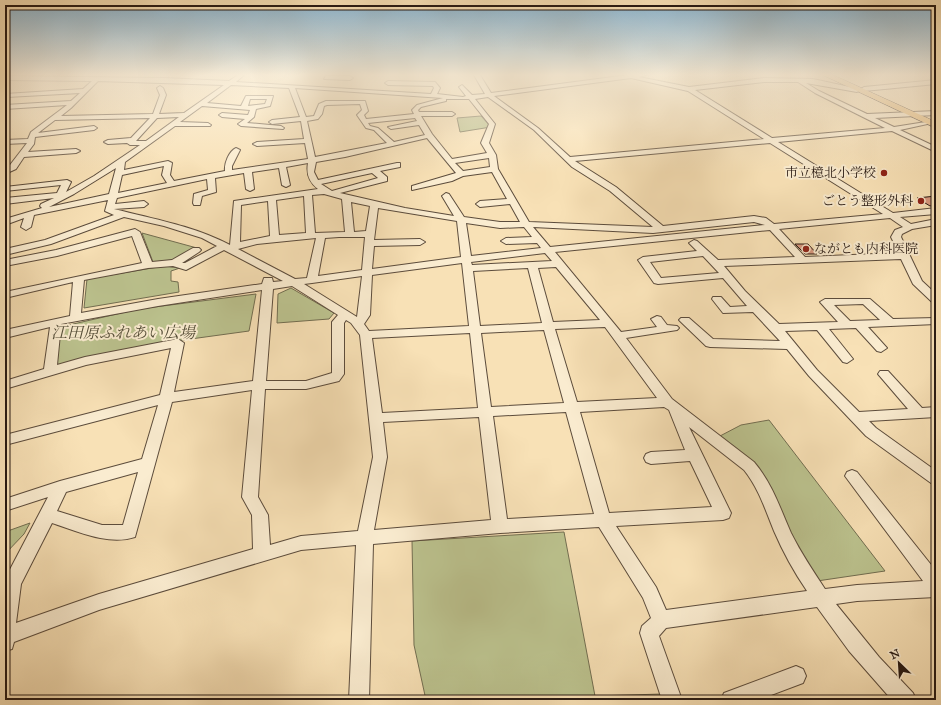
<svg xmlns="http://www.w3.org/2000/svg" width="941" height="705" font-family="'IM FELL Great Primer','Noto Serif JP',serif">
<rect width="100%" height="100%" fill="#f8e1b6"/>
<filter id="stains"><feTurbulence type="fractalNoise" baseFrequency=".005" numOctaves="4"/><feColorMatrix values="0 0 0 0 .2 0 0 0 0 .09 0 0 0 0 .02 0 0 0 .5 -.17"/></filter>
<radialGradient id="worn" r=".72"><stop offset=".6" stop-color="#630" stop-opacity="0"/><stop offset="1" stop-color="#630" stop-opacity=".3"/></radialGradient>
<path fill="#bcc38f" stroke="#726e51" d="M481,116l10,11 -31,5 -3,-14z
M142,233l55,15 -24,12 -20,2z
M164,266l16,2 -9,3v10l7,1 1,10 -95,16 3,-29z
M291,288l43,25 -5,6 -52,4 1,-29z
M256,294l-7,37 -73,10 -119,25 3,-39 79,-18z
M769,420l116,151 -68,10 -67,-120 -30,-25 21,-11z
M30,523l-6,11 -19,20v-22z
M564,532l31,164 67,-2 2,6h-238l-12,-55 -2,-104z"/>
<path fill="#d89980" stroke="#281a13" d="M936,196v9l-6,1 -13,-8z
M795,244h13l9,10h-12z"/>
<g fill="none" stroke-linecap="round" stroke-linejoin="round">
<g stroke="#5c4c3c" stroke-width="2">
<path id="minor" d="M238,75h6l-8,7 195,12 3,-6 -1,-2 -45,-1 -3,-2 3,-2 47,1 5,6 -3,6 26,3 3,-1 -7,-9 3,-2 10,10 13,-1 -11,-19h6l11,18 137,-18h18l-7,2 50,10 75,-9 49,1 46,10 1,1 -3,2 -51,-9 13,8 48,23 69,-3v4l-61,3 19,9 38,-6v2l-32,7 36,17v5l-44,-21 -114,11 115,71 43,-5v6l-36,3 11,7 25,-5v6l-24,4 -10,5 -1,3 21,44 14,13v9l-4,-1 -19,-18 -12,-25 -177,7 21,25 34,33 59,-2 -18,-20 5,-3h45l23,20 43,-1v6l-68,3 19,21 -6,4 -4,-1 -21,-23 -27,1 24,30 -6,4 -4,-1 -26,-32 -32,1 32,39 42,42 49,-3 -30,-35 2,-3h8l34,37 14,-1v10l-67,4 7,7 60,43v14l-5,-2 -65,-47 -57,-60 -22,-27 -77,-2 -4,-1 -25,-24 -2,-2 2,-2h8l24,21 67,2 -27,-29 -30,1 -11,-14 1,-2h8l9,10 17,-1 -24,-28 -65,6 -4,-1 -16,-23 5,-3 54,-6 -8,-8 5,-3 3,1 21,19 77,-3 -25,-27 -215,22 66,80 36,-5 -6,-8 6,-3 4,1 6,8 10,1 2,2 -2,2 -51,8 46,61 82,63c18,21 26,46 37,71 10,20 22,38 34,56l32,-4 66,-4 -78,-105 2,-4 5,-2 5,2 79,99v26l-79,4 -21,3 43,53 34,36 3,7h-24l-43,-49 -32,-44 -151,21 -7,8 23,64h-20l-22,-67 2,-7 9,-8 -8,-20 -44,-71 -99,6 -127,11 -4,156h-20l7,-155 -55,5 -202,60 -85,32 -2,7 -7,2v-72l43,-82 -43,14v-12l55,-18 82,-22 16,-54 -153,40v-10l155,-40 11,-47 -85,17 -81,24v-8l39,-12 6,-42 -45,11v-8l65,-14 3,-34 -68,16v-6l137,-29 -10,-27 -75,20 -52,10v-6l51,-10 79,-21 5,3 12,30 20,-2 21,-12h6l2,2 -2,2 -17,11h3l32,-17 -15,-8 -38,-12 -40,-9 -73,27 -46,11v-6l40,-9 69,-25 -9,-4 3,-11 -74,15 -3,12 -5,3 -5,-3 3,-9 -19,7v-6l37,-11 -2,-2 1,-2 13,-6 -49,6v-6l52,-5 4,-8 -56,6v-4l62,-7 4,2 -5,10 28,-16 46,-31h-10l-3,-2 -19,1 -4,-2 4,-2 23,-2 19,-20 -95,2 -17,13 56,-7 3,2 -3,2 -59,7 -1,7 -6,8 48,-3 4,2 -4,2 -52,4 -8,12 -11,5v-5l5,-4 17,-22 -22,1v-4l23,-1 3,-7 36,-27 -62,4v-4l66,-4 9,-8 -73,4 -2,-1v-2l78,-5 9,-8 -87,-1v-4l159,2 65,3zM631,78l57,13 76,48 -194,18 -32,-29 -44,-32zM98,81l126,4 -40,28 -25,1 7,-19 -3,-7 -3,-2 -3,2 3,7 -7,19 -92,2 10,-8zM764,82h34l17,11 70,35 -113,10 -77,-48zM231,85l58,3 11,29 -28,3 -3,2 3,2 29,-3 3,18 -47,3 -4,2 4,2 48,-3 3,16 -76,11v-4l8,-16 -4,-2c-7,3 -12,16 -11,23l-51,10 -4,-6 2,-12 -4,-2 -44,9 1,-8 50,-36h35l1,-1 -3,-2 -28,-1 22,-16 48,4 -2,5 -26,-2 -3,2 3,2 23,2 -7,5 3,2 42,3 1,-1 -3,-2 -34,-3 7,-6 2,-8 14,-3 3,-10h-27l-5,10 -34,-3zM295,88l148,10 -26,7 -5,5 2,4 -48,5 -2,-4 4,-4 -3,-10h-39l-7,3 -5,12 -8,1zM488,97l46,33 38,37 38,24 43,36 -124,-5 -31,-53 -2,-14 -7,-12 6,-19 -20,-25zM250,99h17l-2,5 -17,2zM446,99h23l20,25 -8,19 6,10 -35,6 -20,-25 -11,-18h31l3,-2 -3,-2h-33l-1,-2 3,-3 25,-6zM360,104l2,6 -5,5 9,13 8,2 13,13 -72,14 -8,-36 11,-2 4,-5 2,-8 3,-1zM179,117l-33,24h-10l21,-23zM415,118l2,3 -29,6 3,2 28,-4 6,10 -31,7 -16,-14 -8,-2 -2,-3zM427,138l29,35 -44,13v4l40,-9 11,-5 29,-4 15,27 -27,2 -4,3 4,3 30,-3 10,18h-20l-36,-5 -15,-23 -3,-1 -4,3 12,20 -49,-8 -65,-15 47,-12v-4l-7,-6 20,-4v-4h-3l-79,17 -4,-8 2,-10 29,-5zM770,143l113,71 -109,10 -8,-6 -12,-2 -91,10 -47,-39 -41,-26zM489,158l1,9 -27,4 -8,-8zM308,163c-2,11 1,19 10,26l-84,12 -4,44c-36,-19 -76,-26 -116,-36l30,-2 4,-3 -4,-3 -29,3 2,-6 90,-19 1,11 -14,4 -1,9 1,2h6l2,-9 14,-4 -1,-14 29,-5 2,16 4,2 4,-2 -2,-17 27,-4 3,17 4,2 4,-2 -4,-18zM164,166l-2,9 5,8 -49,10 4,-18zM116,168l-7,26 -60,13 25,-13zM372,173l6,5 -46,13 -11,-7zM324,194l18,5 3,33 -30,1 -3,-38zM304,196l2,37 -27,2 -3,-35zM268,201l2,35 -30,6 1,-37zM351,202l19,4 -4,25 -12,1zM378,208l79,13 4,36 -89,12 2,-23 46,-1 5,-3 -5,-3 -46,1zM890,218l13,9 -8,3 -4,7 8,16 -94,4 -26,-28zM754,222l11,3 -215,22 -17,-20 120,6zM466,223l34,5 24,-1 8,10 -26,1 -5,3 5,3 31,-1 4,5 -70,8zM339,237h26l-3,33 -44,6 7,-38zM316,238l-9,40 -12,1 -57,-30 19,-5zM224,250l59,31 -10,1 -1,-4h-8l-2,6 -104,15 -77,14 3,-33 64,-12 25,-2 13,4zM545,253l7,8 -80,4 -1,-3zM703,256l16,17 -58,5 -11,-16zM462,263l7,63 -100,5 -5,-7 6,-9 2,-40zM556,267l44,53 -47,2 -15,-54zM528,268l14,55 -62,3 -7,-55zM362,276l-5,41 -53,-33 8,-1zM292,286l46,29 -6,7v51l-26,8h-40l7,-92zM262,290l-9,91 -79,11 10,-49 -6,-4 -93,18 -28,8 4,-41 97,-18zM863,304l17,16 -30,1 -16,-16zM346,320l5,3 9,12 13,122 -15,74 -57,5 -31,9 -2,-30 -10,-18 7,-108h41l33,-8 5,-7v-51zM605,327l52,71 -80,4 -22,-73zM544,330l20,73 -73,4 -10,-74zM470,333l8,75 -96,5 -10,-75zM252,390l-10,107 10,18 1,34 -154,45 -83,29 5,-39 31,-61c25,8 56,23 83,14l37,-135zM664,407l5,3 16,40 -34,2 -5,2 -2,4 2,4 5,2 39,-3 22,46 -103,6 -29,-101zM566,412l28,102 -87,5 -14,-103zM479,417l12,103 -117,10 13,-73 -4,-35zM689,427l55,43c15,19 21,39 30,61 9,21 20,41 33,60l-141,19 -10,-23 -40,-61 107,-6 6,-2 2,-5zM138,472l-15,53h-21l-45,-14 9,-19z
M326,76h24l3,2 -3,2 -26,-1z
M936,80v4l-72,7 -3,-2 3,-2z
M796,666l7,3 3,7 -3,7 -45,17h-37l3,-7z"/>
</g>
<g stroke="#281a13" stroke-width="1">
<path id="major" d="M823,75h10l103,47v6z"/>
</g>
<use href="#minor" fill="#faecd0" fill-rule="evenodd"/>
<use href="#major" fill="#ecc07b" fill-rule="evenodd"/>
</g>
<linearGradient id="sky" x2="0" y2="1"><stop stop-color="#8bb7d4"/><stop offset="0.43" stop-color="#fcf2de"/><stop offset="1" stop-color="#fcf2de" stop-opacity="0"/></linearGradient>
<rect width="941" height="174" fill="url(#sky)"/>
<g fill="#8f2418" stroke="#faecd0" stroke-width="1.5">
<circle cx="884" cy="173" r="4"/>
<circle cx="921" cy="201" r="4"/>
<circle cx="806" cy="249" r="4"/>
</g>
<g text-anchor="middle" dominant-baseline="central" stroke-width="4" stroke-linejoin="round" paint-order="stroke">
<g font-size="13" fill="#281a13" stroke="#faecd0" text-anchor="end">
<text x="876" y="173">市立檍北小学校</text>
<text x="913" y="201">ごとう整形外科</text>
<text x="814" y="249" text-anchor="start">ながとも内科医院</text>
</g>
<g font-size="16" font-style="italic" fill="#544d38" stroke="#faecd0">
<text x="123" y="332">江田原ふれあい広場</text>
</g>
</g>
<rect width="941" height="705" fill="none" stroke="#f8e1b6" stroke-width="20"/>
<rect x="6" y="6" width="929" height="693" fill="none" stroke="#281a13" stroke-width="2"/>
<rect x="10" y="10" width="921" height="685" fill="none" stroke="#281a13"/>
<g transform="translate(899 663) rotate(335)" stroke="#faecd0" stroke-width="3" paint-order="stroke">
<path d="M0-3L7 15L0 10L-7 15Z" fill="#281a13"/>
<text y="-6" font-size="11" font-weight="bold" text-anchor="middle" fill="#281a13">N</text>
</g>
<rect width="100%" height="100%" filter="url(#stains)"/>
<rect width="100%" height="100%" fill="url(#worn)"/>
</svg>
